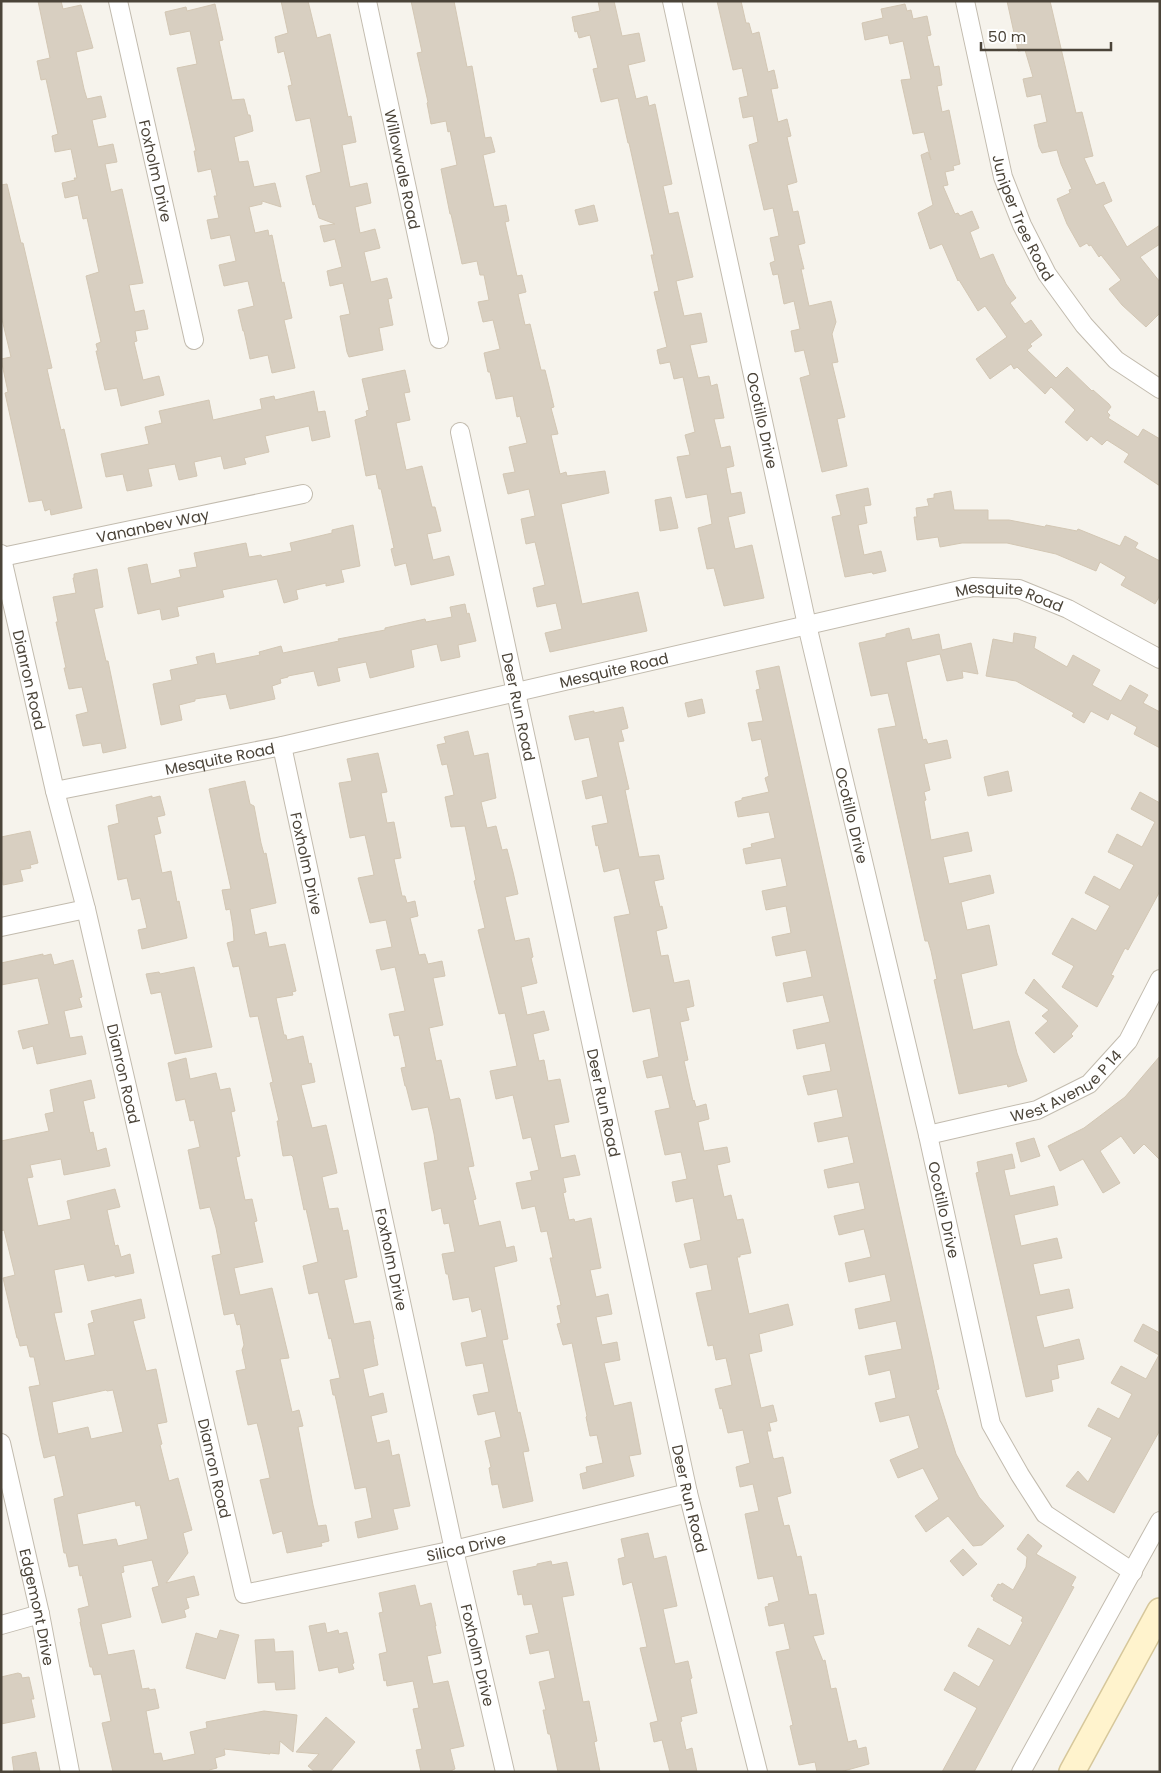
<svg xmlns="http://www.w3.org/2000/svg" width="1161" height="1773" font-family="Poppins,sans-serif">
<rect width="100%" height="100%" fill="#f6f3ec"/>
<path fill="#d8cfc1" stroke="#d3c7b4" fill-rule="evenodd" d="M38,1h23l2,8 18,-4 12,43 -17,4 8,37 3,10 14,-3 5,21 -14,3 6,27 15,-3 4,18 -12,2 6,28 11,-3 21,94 -14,2 6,27 9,-2 4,19 -13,2 2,10 -3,1 9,38 16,-4 5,19 -43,11 -4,-18 -12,2 -9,-39h2l-2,-7 5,-2 -15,-66 13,-4 -12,-54 -4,1 -5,-24 -13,3 -3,-15 13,-3 -1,-2h3l-6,-29 -16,3 -3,-16 6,-2 -12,-55 -5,1 -4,-19 13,-3z
M281,1h27l9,37 13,-4 18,83 3,-1 5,26 -14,3 8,42 17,-4 4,20 -16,4 5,26 15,-4 5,19 -16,4 7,30 16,-4 5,20 -4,1 5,26 -14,3 4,22 -34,7 -2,-5 -7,-36 10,-2 -7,-31 -13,3 -3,-15 15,-4 -7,-28 -11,3 -4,-16 15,-2 -16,-6 -4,-14 -2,1 -7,-29 15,-4 -11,-54 -14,3 -8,-35 4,-1 -8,-34 -6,2 -3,-16 13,-4z
M411,1h43l13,66 5,-1 13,72 6,-1 4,15 -12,3 11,52 12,-2 3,16 -4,1 12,54 5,-1 4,17 -8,2 7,31 5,-1 11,46h4l5,20 4,17 -3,1 7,26 -7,1 9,39 6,-2 1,4 38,-5 4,22 -48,11 21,100 56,-12 9,39 -97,21 -5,-19 17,-4 -6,-26 -19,4 -4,-19 12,-3 -10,-43 -9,2 -5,-25 14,-3 -6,-27 -21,5 -5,-20 12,-2 -6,-25 18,-4 -7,-27 -3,1 -4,-21 -17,3 -6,-27h-2l-4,-19 16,-4 -7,-29 -10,2 -5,-20 11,-2 -5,-25h-4l-3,-14 -15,3 -11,-50h-1l-9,-45 16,-4 -7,-34 -2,1 -2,-11 -15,3 -4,-21 1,-1 -11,-49 5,-1z
M598,1h16l8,35 17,-3 6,28 -17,4 8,34 11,-3 2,10 6,-2 17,80 -9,2 6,28 9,-2 15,65 -17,4 8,35 17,-3 6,29 -17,3 8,33 11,-2 2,10 6,-2 7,34 -10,1 7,29 9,-2 4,20 -8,2 5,26 10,-2 4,21 -17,4 7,32 17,-4 12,53 -40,8 -10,-38 -7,1 -9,-41 14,-4 -5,-30 -21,4 -9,-41 13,-2 -5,-20 10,-3 -12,-55 -9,2 -4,-17 -10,2 -3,-14 10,-3 -13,-55 5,-1 -8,-36h3l-25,-112h-1l-10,-45 -17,4 -8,-33 5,-1 -8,-33 -11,3 -2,-7 -2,1 -3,-15 28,-6z
M717,1h24l5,22h3l3,11 7,-2 9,40 6,-2 4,18 -7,1 7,33 9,-3 4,17 -4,1 10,45 -10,3 6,27 5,-1 7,32 -7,2 6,24h-3l8,37 22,-5 5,21 -4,12 6,28 -6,1 13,54 -8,2 10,47 -25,6 -22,-94 10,-3 -6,-25 -9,2 -4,-21 9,-2 -6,-28 -10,3 -6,-30 -5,1 -3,-12 5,-2 -5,-23 9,-2 -6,-28 -9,2 -15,-65 9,-3 -5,-26 -10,2 -4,-20 9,-2 -6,-28 -9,2z
M1007,1h43l26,112 6,-1 11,44 -9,2 12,27 8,-3 8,19 -9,4 24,42 33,-22v19l-20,13 20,25v31l-14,14 -24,-22 -13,-16 12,-9 -20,-25 -2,2 -8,-12 -2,1 -2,-3 -7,4 -13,-23 -10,-25 13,-6 -1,-3 3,-1 -11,-25 -4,-14 -15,3 -3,-6 -5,-22 13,-3 -6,-28 -14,3 -4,-18 10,-2 -8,-27 -7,1z
M215,4l8,36 -4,1 13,59 12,-1 4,16h2l3,16 -19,6 5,25 9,-1 6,26 21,-4 6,24 -19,-6v3l-13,3 6,26 13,-3 1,6 3,-1 10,48 2,-1 8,36 -8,2 11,48 -23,5 -4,-18 -18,4 -6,-28h-1l-5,-21 16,-4 -6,-25 -24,5 -5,-21 17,-4 -6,-26 -19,4 -4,-19 12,-2 -5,-22h3l-6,-27 -13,3 -4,-21h2l-19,-83 20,-4 -7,-33 -20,4 -5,-23 21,-5 1,4z
M905,4l2,7 4,-1 2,9 14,-3 4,19 -4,1 7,31 5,-1 3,19 -5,1 5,26 7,-2 11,54 -7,2 1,4 -9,2 3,13 -5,1 12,28 3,-1 2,3 12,-5 7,17 -9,4 10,27 13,-5 13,30 10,14 -6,5 15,21 6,-4 11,15 -12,9 2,2 -5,4 29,28 11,-11 25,24 1,-1 16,14 2,3 -4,5 3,3 -2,3 30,19 5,-8 17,10v47l-36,-24 5,-8 -22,-14 -5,5 -11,-9 -4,5 -22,-19 10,-12 -24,-23 -6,7 -28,-27 -3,2 -3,-5 -21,15 -14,-20 31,-22 -22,-31 -7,5 -19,-31 -1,1 -16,-37 -12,5 -12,-36 15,-8 -12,-50 7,-3 3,8 -7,-28 -11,2 -12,-54 10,-1 -8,-38 -13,3 -2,-9 -23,5 -3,-17 21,-5 -2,-9z
M7,184l14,59h2l29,125 -5,1 14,61 3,-1 18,79 -31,7 -1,-6 -5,2 -3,-11 -13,2 -24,-109 3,-1 -7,-33 10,-2 -10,-42v-130z
M594,205l4,16 -19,4 -4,-15z
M405,370l5,22 -6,1 6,27 -14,3 10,47 16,-4 10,41h3l6,24 -14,3 6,26 16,-4 5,19 -43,10 -5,-22 -11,3 -4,-17 3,-1 -13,-59h-2l-3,-15 -10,2 -11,-56 12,-4 -1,-5 3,-1 -7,-31z
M314,391l4,21 7,-1 5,26 -18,4 -3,-15 -44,10 4,16 -25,6 2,6 -22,5 -3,-13 -27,6 3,14 -18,4 -4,-16 -27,5 4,17 -25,5 -4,-17 -17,3 -5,-23 48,-10 -4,-17 17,-4 -3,-12 50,-11 4,20 49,-11 -2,-10 14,-3 1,4z
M868,488l3,17 -7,1 3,17 -9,2 6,30 17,-4 5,20 -13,3 -1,-2 -27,5 -13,-60 9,-2 -5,-20z
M951,491l3,19h34v10h21l36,7 1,-2 31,6 1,-2 42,17 5,-10 13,7 -3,5 25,13v34l-5,9 -12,-7 -22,-12 5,-8 -26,-15 -4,9 -40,-17 -49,-11h-45l-22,4 -2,-10 -21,3 -3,-23h3l-1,-9 13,-2 -2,-7 7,-1v-4z
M671,497l7,31 -18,3 -5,-31z
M353,525l7,41 -19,4 3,12 -18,4v-3l-30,7 2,9 -14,4 -7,-24 -55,11 2,7 -47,10 2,9 -17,4 -2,-11 -22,5 -10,-46 19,-4 4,20 30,-7 -2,-7 18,-3 -3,-14 52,-10 3,14 12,-2 1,2 30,-6 -2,-8 42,-10v-3z
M97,569l6,38 -9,2 12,52h2l18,87 -23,5 -2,-10 -18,3 -7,-31 12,-3 -6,-25 -13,2 -5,-21h2l-10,-46h2l-5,-25 23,-4 -3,-15h1v-4z
M465,604l2,10 2,-1 7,28 -18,4 2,12 -19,4 -4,-17 -26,6 3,17 -44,11 -4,-16 -29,6 3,13 -22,5 -4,-15 -26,5v1l-8,2 1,4 -9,3 3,13 -45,10 -4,-15 -31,5v2l-16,4 3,15 -21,5 -8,-41 19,-4 -2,-10 28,-6 -2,-7 18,-4 2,11 44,-9 -1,-3 22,-6 2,7 56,-12 -1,-2 47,-9v-2l40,-9 1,3 26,-5 -2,-10z
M909,628l3,12 27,-6 3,16 29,-7 7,31 -16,-3 1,7 -16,3 -7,-27 -34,8 17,78 3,-1 2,5 19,-4 4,18 -27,6 6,26 -6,2 2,8 -2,1 7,39 37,-8 4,19 -29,6 6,27 41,-9 4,18 -33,9 6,28 22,-5 8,40 -36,9 12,56 36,-9 8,32 10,28 -19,6 -1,-3 -48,10 -25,-114 3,-1 -6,-28 -3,-10h-3l-47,-212 18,-3 -8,-33 -17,3 -12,-53 27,-6v-3z
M1014,633l22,4 -2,11 33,19 6,-12 27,15 -8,15 29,16 9,-16 18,10 -5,8 17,9v36l-26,-14 3,-7 -26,-14 -3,7 -17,-9 -7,12 -12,-7 2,-3 -58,-32 -30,-5 7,-37 20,4z
M779,666l154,694 6,29 -3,1 20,64 23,43 25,29 -22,19 -9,1 -25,-30 -22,16 -11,-16 24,-17 -16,-31 -25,10 -8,-18 29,-12 -10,-33 -29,7 -5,-19 21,-5 -6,-28 -21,5 -4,-19 37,-7 -6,-28 -37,8 -4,-20 36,-8 -6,-27 -36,8 -4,-19 26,-6 -7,-28 -25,6 -5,-19 31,-7 -6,-27 -31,6 -4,-18 30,-7 -6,-27 -30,6 -4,-19 29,-6 -6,-28 -29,6 -5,-19 28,-5 -6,-28 -28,6 -4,-19 37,-8 -7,-27 -36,7 -4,-19 29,-6 -6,-27 -30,6 -4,-19 19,-4 -5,-27 -20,4 -4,-19 25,-5 -6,-28 -35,6 -3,-15 9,-2 -1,-3 24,-6 -6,-26 -31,5 -3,-15 7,-2v-2l27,-6 -4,-14 4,-2 -8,-37 -9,2 -4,-18 15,-2 -7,-31 4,-1 -4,-18z
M702,699l3,14 -17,4 -3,-14z
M623,707l5,21 -7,2 3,11 -6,1 11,47 -4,1 14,67 20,-2 5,24 -10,2 6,26 2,-1 5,22 -11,3 5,25 7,-1 6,28 15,-3 5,26 -8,2 3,12 -9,2 8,38 -4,1 9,40 1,-1 2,7 10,-3 3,15 -11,3 6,29 23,-4 3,15 -13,3 7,32 7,-2 6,25 6,-1 8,34 -11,2v2h-3l12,57 39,-10 5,21 -34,9 3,17 -13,3 12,54 12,-3 4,16 -8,2 2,8h-4l6,27 1,1 9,-2 8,36 -14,4 7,29 5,-1 8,32 4,-1 8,39 7,-1 8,40 -11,2 10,25 2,-1 6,29 5,-1 12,54 8,-2 2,9 8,-2 3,17 -29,8h-23l-2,-10 -16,3 -9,-39 3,-1 -17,-73 14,-3 -6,-26 -15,3 -4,-19 4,-1 -1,-2 11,-3 -6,-25 -15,3 -13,-65 14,-3 -6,-27 -13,3 -4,-20 14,-4 -7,-33 -15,3 -6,-25 -2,1 -5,-20 17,-4 -6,-27 -10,2 -3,-15 -5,1 -12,-53 16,-3 -5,-26 -17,4 -6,-24 17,-4 -8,-42 -17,4 -4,-20 15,-3 -6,-27 -16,3 -10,-44 15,-3 -8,-33 -15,3 -4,-17 16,-4 -9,-49 -17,4 -19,-95 16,-3 -11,-46 -15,4 -6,-27 -2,1 -4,-20 16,-3 -6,-28 -16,4 -4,-18 16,-4 -9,-40 -14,3 -6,-24 25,-5v2z
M468,731l6,25 14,-3 8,45 -15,4 6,26 9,-2 6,24 5,-1 6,23 5,22 -13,3 10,44 14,-3 4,19 -2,1 6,25 -16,4 6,28 17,-4 5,19 -16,4 6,27 5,-1 4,21 12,-2 4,19 5,24 -15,3 7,33 14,-3 5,20 -17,3 3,14 -3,1 6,27 5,-1 1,3 16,-4 10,50 -11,2 6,27 12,-3 4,20 -16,3 6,28 15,-3 3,18 -16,3 10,43 17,-4 10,52 -12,2 5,20 -51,13 -3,-15 7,-2 -1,-5 17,-4 -6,-28 -7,1 -4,-19 1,-1 -15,-73 -9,2 -6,-21 4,-1 -4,-17 4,-1 -11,-47h3l-6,-27 -6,1 -6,-26 -13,3 -6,-26 16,-3 -2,-8 9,-2 -8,-33 -8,2 -10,-44 -17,4 -6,-28 27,-5 -12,-53 -6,1 -21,-84 7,-2 -11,-47 2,-1 -11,-54 -14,1 -6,-30 9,-2 -7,-31 -5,1 -5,-20 9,-2 -2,-6z
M378,753l9,39 -6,1 6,30 7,-1 7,36 -7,1 8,37h3l2,7 8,-2 3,15 -8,2 9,37 6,-1 3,10 14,-3 3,15 -12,2 10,47 -14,3 7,33 5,-1 9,40 9,-2 1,1 14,67 -6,1 8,32 -3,1 6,26 21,-5 6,27 8,-2 3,15 -23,6 14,72 -6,1 16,73 2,-1 9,39 -6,1 10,49 -30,7 -5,-24 -6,1 -3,-17 2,-1 -6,-26 16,-4 -6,-26 -17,4 -5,-20 16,-3 -6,-29 -17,3 -5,-23 26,-6 -6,-28 -9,3 -3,-15 -16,3 -5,-26h-2l-4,-20 13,-2 -6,-29 -5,1 -3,-16 -9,3 -8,-48 14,-3 -4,-26 -6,-27 -16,3 -6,-24h-1l-4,-18 5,-1 -7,-32 -5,1 -5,-22 16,-3 -10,-44 -14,3 -5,-20 16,-3 -6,-27 -16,3 -12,-45 16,-3 -9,-40 -15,3 -11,-55 13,-2 -5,-22z
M1008,771l4,20 -24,5 -4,-19z
M245,781l5,23 4,2 7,37 3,11 2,-1 10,50 -26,6 5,26 11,-3 3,15 16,-3 11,47 -4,1 1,3 -17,3 8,37h2l1,5 16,-4 6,28 2,-1 4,19 -14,3 11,43 14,-3 7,30 4,18 -15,4 7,32 9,-1 5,23 5,-1 9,47 -13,3 10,44 16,-3 4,18h-1l5,26 -15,4 6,28 14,-4 4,19 -16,4 6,27 12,-3 3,16 7,-2 11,52 -17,3 5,20 -40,9 -3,-16 17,-4 -6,-31 -11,2 -20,-94h-2l-3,-15 10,-2 -9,-40 -2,1 -11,-47 -9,2 -6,-28 15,-4 -12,-53 -2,1 -11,-53 -2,-2 -8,1 -6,-35h2l-9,-38 3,-1 -15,-66 -8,1 -11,-51 -6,1 -6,-24 7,-2 -1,-14 -3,-18 -4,1 -4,-20 9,-1 -22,-100z
M1140,792l20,11v88l-32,59 -3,-2 -14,27 3,1 -17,31 -35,-20 12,-21 -22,-12 20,-36 24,13 14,-25 -25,-13 9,-17 26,14 14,-25 -26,-13 9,-18 25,13 13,-25 -24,-13z
M152,796v2l8,-2 5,19 -8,2 4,16 -7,2 8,38 9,-2 6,31 2,-1 8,37 -45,11 -4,-19 9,-2 -7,-30 -8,2 -5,-22 -9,2 -10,-54 11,-3 -3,-18z
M30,831l8,32 -8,2 1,3 -11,2 3,11 -20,4 -2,-48z
M43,954v2l8,-2 3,11 19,-5 9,37 -3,1 3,9 -18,4 6,27 12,-2 4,18 -49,10 -4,-18 -10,3 -5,-18 31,-7 -11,-46 -37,7v-22z
M194,967l18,80 -37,7 -14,-62 -10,2 -5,-20 13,-2 1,2z
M1034,979l44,47 -7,8 2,2 -19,17 -19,-20 13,-12 -6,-5 7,-6 -24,-17z
M1160,1056v104l-16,-16 -10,10 -13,-18 -21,15 20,32 -17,10 -20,-34 -23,12 -12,-25 36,-18 41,-31z
M186,1058l4,21 26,-6 4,17 10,-2 5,23 -4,1 9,44 -4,1 9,43 7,-1 5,22 -3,1 9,40 -29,6 6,27 32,-7 17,70 -9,1 12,53 7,-2 4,16 -5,1 15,78 5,21 8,-1 3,16 -8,2 1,3 -35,7 -5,-22 -9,3 -13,-54 10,-2 -8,-35 -5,-20 -9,2 -12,-54 10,-2 -4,-19 2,-5 -4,-21 -3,1 -3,-12 -10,2 -12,-59 9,-2 -5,-26 -6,-21 -10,2 -12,-59 12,-3 -6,-27 -4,1 -5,-22 -9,2 -8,-38z
M91,1080l4,18 -12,3 7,32 3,-1 4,19 9,-3 4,18 -46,9 -3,-16 -31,6 3,12 -6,1 11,48 33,-7 -4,-18 48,-12 5,18 -13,3 8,36 3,-1 3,12 9,-3 4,19 -19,4v-2l-27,6 -4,-17 -30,6 8,42 -8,1 11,48 30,-6 -7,-31 6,-2 -3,-11 50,-12 4,19 -12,3 13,50 10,-2 11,53 -10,2 5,20 -2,1 9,36 9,-3 14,52 -9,3 5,20 -22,30 28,-7 5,19 -13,3 3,10 -5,2 2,7 -24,6 -10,-35 7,-2 -7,-26 -29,6 1,6 -3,1 10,44 -30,7 7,31 26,-5 8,39 7,-1v2l6,-1 4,19 -13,3 8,43 7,-1 2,8 32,-7 -5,-22 17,-4 -1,-6 58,-11 33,4 -4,37 -13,-11 -1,13 -9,-1v1l-46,-5 1,6 -10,3 2,10 -8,2v2h-96l-11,-49 9,-2 -10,-47 -7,1 -2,-8h-2l-10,-45h1l-3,-13 11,-3 -7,-31 -2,1 -2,-11 -9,2 -3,-14h-2l-10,-54 10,-3 -9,-41 -11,3 -4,-17 -11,-54 11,-2 -6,-28h-4l-3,-12 -7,1 -2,-8h-1l-14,-60 12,-3 -11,-45 -3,1v-90l48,-10 -4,-17 9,-2 -4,-22zM106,1390l1,1 6,-1 10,42 -32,7 -3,-12 -30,7 -6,-32zM135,1501l1,5 4,-1 8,34 -30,7 -2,-7 -33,6 -6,-31z
M1034,1138l6,18 -19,6 -5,-19z
M1012,1154l3,14 -11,2 6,26 44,-10 4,19 -44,10 7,31 36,-8 5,20 -29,6 7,31 29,-6 4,19 -37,8 8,32 35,-9 5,20 -27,6 2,13 -8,2 2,11 -27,6 -50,-224 3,-1 -2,-10z
M1143,1324l17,9v97l-46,83 -48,-27 12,-15 10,11 24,-44 -24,-12 10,-18 21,11 13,-25 -21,-11 10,-17 25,13 13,-24 -25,-14z
M648,1533l6,26 12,-3 11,50 -14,3 12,55 13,-3 4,17 -2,1 7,34 -16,4 1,4 -2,1 6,28 6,-2 5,24h-27l-8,-32 -8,2 -4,-19 8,-2 -18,-73 7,-1 -15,-65 -9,3 -5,-26 7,-2 -4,-18z
M1028,1534l14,12 -6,8 40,23 -5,9 3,1 -100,185h-32l35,-64 -33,-18 10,-18 25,15 15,-27 -26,-14 10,-18 32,18 13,-24 -2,-1 2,-4 -30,-17 1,-2 -3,-2 7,-12 3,1 1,-2 11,7 13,-23 1,-10 -10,-8z
M963,1549l14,15 -14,12 -13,-15z
M551,1561l1,4 15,-3 7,33 -12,2 21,105 6,-1 8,40 -3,1 6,30h-42l-8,-38h-2l-5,-24h3l-7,-28 16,-4 -6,-28 -19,4 -4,-18 13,-3 -7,-29 -8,1 -2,-11 -4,1 -5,-24 24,-5v-2z
M415,1585l5,21 11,-3 5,23h-1l6,27 -14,3 6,28 15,-3 16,65 -14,3 5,20 -3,1v2h-31l-5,-22 6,-1 -9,-40 6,-1 -6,-27 -26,5 -1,-6 -2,1 -5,-27 8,-2 -8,-39 4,-1 -4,-19z
M325,1623l2,10 11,-3 1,4 8,-2 7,31 -2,1 2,5 -15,4 -1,-6 -19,4 -10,-45z
M220,1630l19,5 -14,44 -39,-11 10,-35 21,6z
M274,1639l1,13 18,-1 2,38 -19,1 -1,-8 -17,1 -3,-43z
M18,1673l3,1 1,4 7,-1 5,22h-3l4,18 -34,7v-47z
M326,1717l29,25 -25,30h-15l-7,-6 11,-12 -23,-2z
M36,1752l4,20h-26l-2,-15z"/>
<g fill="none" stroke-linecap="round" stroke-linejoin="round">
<g stroke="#c2bbae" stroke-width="20">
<g id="street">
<path id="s1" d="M118,1l76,339"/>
<path id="s2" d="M367,1l72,338"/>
<path id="s3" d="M672,1l135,624 121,510 63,289 29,51 25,39 88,58"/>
<path id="s4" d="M965,1l38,176 19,48 25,49 37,51 32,35 44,29"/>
<path id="s5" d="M460,432l228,1061 70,279"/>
<path id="s6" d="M1,554l54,237 31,118 158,685 210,-44 234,-57"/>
<path id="s7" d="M2,557l301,-63"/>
<path id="s8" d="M282,746l172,804 51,222"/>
<path id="s9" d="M55,791l227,-45 691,-159 46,2 49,20 92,50"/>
<path d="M1,927l85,-18"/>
<path id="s10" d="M928,1135l109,-25 52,-26 39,-43 32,-62"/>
<path id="s11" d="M1,1443l39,171 30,158"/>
<path d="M1,1625l39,-11"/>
<path d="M1021,1772l139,-251"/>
</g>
</g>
<g stroke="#d6c79b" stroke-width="28">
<path id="secondary" d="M1072,1772l88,-161"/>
</g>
<use href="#street" stroke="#fff" stroke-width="18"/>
<use href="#secondary" stroke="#fff3cd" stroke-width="25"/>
</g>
<g text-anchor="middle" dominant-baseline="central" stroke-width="4.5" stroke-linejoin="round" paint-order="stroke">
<g font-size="15" fill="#4b4439" stroke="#fff">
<text stroke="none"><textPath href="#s1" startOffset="174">Foxholm Drive</textPath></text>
<text stroke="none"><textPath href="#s2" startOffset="172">Willowvale Road</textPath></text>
<text stroke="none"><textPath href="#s4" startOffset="225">Juniper Tree Road</textPath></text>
<text stroke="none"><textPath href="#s3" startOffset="429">Ocotillo Drive</textPath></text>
<text stroke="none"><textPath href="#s7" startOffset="154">Vananbev Way</textPath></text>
<text stroke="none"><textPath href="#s9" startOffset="978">Mesquite Road</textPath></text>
<text stroke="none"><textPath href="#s9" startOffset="572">Mesquite Road</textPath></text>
<text stroke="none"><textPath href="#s6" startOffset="129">Dianron Road</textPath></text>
<text stroke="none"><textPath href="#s5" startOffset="281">Deer Run Road</textPath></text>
<text stroke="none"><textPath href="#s9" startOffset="168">Mesquite Road</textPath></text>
<text stroke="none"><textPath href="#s3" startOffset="834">Ocotillo Drive</textPath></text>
<text stroke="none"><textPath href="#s8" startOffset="120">Foxholm Drive</textPath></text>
<text stroke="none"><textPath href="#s6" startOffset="534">Dianron Road</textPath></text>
<text stroke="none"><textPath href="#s10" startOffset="149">West Avenue P 14</textPath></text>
<text stroke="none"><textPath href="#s5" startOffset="686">Deer Run Road</textPath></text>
<text stroke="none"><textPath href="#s3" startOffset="1239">Ocotillo Drive</textPath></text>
<text stroke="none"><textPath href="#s8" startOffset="525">Foxholm Drive</textPath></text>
<text stroke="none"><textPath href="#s6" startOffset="939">Dianron Road</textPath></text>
<text stroke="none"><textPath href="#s5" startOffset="1091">Deer Run Road</textPath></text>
<text stroke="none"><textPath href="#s6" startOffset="1295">Silica Drive</textPath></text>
<text stroke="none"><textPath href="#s11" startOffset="168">Edgemont Drive</textPath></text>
<text stroke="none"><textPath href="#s8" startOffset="930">Foxholm Drive</textPath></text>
</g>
</g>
<rect width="1161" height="1773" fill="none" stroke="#4b4439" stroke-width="5"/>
<path d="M981 42v8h130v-8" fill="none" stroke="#4b4439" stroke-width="2.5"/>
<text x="988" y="42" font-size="15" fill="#4b4439" stroke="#ffffff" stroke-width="4" paint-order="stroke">50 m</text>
</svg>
